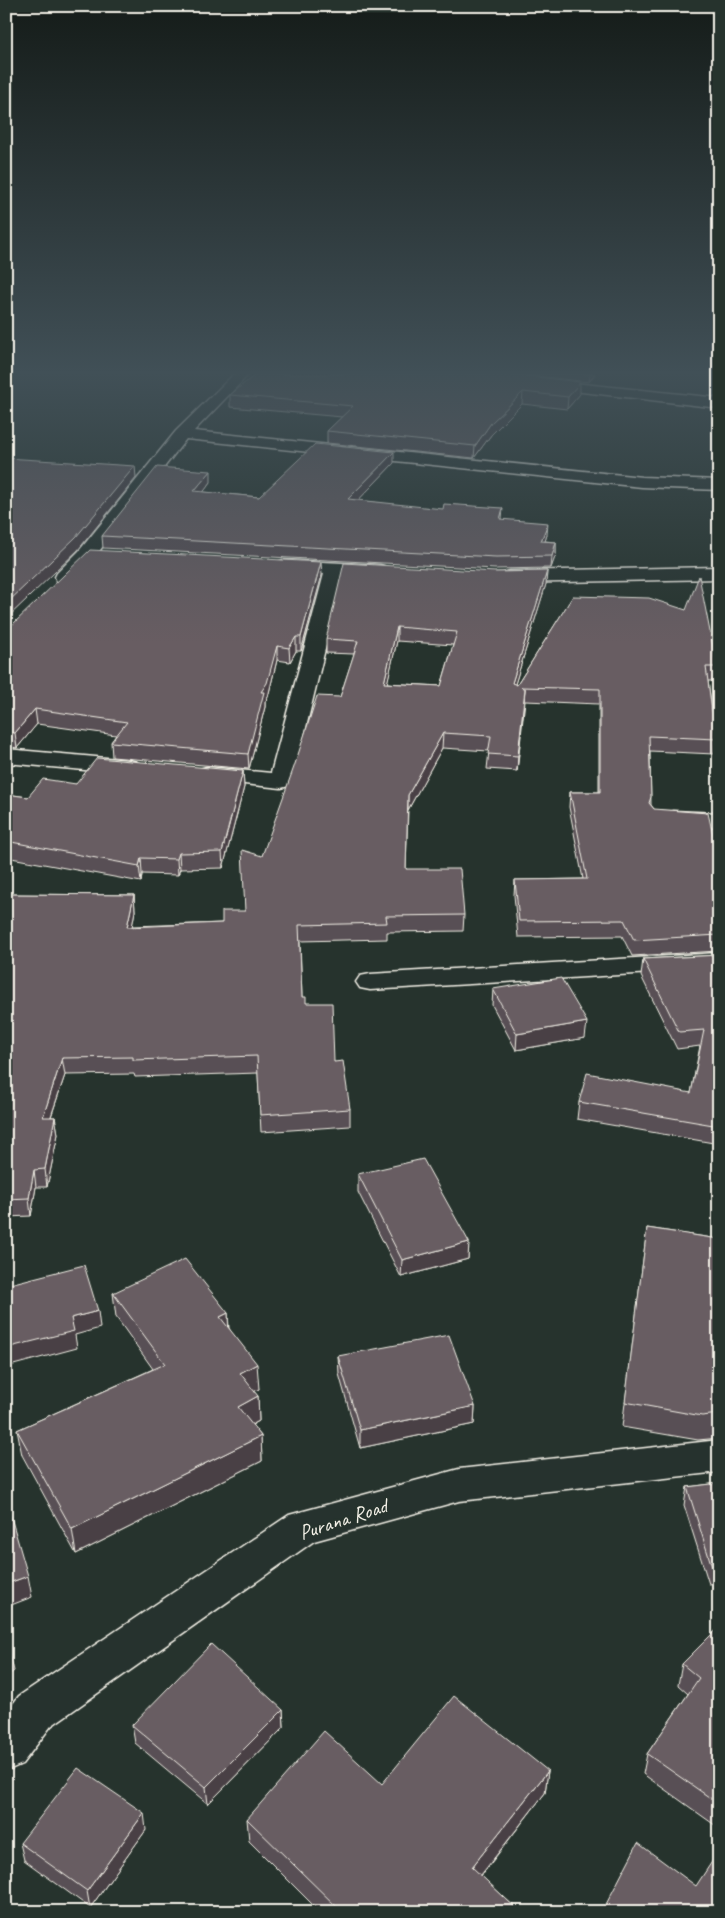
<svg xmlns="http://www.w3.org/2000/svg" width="725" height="1918" font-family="Caveat,sans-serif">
<rect width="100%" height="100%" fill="#26332d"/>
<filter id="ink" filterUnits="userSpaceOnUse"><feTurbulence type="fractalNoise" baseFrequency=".02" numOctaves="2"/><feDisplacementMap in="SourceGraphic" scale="10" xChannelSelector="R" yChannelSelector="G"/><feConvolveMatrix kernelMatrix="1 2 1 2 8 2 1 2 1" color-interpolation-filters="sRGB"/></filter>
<g filter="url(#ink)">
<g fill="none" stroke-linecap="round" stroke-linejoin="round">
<g stroke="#f4f1e8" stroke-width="3">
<path id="minor" d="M234,374h15l-55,57 448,46 77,3v10l-77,-3 -456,-48 -93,120 -22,22h-14l-2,-4 2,-4 22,-22 97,-120z
M544,380l175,18v10l-180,-21 -2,-3z
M283,560l97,5 7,2 2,4 -2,4h-44l-50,206 -4,5 -8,2 -82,-9 -4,-5 4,-5 8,-2 64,6 53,-199 -48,-4 -2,-4 2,-4z
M719,567v12l-209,4 -7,-2 -2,-4 2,-4 7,-2z
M6,749l123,11 8,2 4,5 -4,5 -8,2 -123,-11z
M673,811l46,2v14l-55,-4 -3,-5 3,-5z
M719,953v16l-349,21 -10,-2 -4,-6 4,-6 10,-2z
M719,1440v32l-260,29 -145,40 -263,185 -29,38 -16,7v-58l13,-17 270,-181 170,-46z"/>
</g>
<use href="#minor" fill="#26332d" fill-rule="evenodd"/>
</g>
<path fill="#595054" stroke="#f4f1e8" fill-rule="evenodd" d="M256,374l324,20 -13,15 -45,-5 -31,31 -17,23 -147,-15v-12l15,-14 -112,-10v-12z
M519,374h76l-6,8z
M394,463l-36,37 144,19 45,16 -2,6 11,1v12l-5,14 -56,1 -392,-21 -1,-12 109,-54 -8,10 56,5z
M547,571l-1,13 -31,100 2,1 56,-89 144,71 -2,14h-7l8,58 -2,15 -64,-3 1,54 3,4 65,52v90l-87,5 -10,-20 -104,1 -4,-42 1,-15 68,-1 -14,-72 1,-15h29v-88l-74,-3 -8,70 -30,-2 2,-18 -47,-3 -34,62 -2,59 58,46 -1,16 -76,1v7l-87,2 2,56 4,6 28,59 16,47v17l-89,6 -3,-59 -123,4 -1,-3 -69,1 -14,42h4l3,17 -11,53h-11l-5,29 -25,1v-323l128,1 1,16 -3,15 90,-3 23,-12 17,-55 78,-159 14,-43 -28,-1v-14l170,-67zM397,641l56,4 -12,41 -54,-3z
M322,575l-21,76h-5l-6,11 -13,-2 -9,37 -3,5v5l-16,62 -137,-12 -1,-15 5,-7 -79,-11 -20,24 -11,-2v-119z
M243,771l1,16 -21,81 -43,1 -2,6 -36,-1 -1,8 -135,-25v-63l22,3 48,-13z
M719,955v189l-142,-25 2,-17 112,-9 9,-47 -23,3 -36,-73 2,-17z
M493,989l92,49 -69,12 -24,-45z
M358,1174l111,68 -1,17 -67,18 -43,-85z
M647,1228l72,11v199l-21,2 -76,-13z
M113,1293l115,20 1,15 30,61 -5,3 4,4 1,25 -7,4 9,11 1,25 -186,93 -54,-99 -5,-25 136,-61 -37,-52z
M338,1356l137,50 -1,18 -114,24 -21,-74z
M719,1483v100l-10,1 -25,-79 3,-18z
M719,1627v201l-76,-54 4,-20 41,-60 -10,-9 4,-21z
M283,1710l1,17 -76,77 -73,-61 -3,-18z
M548,1771l-3,22 -64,83 39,36h-200l-71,-71 -2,-22 135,-35z
M146,1830l-56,78 -66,-48 -4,-17z"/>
<path fill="#484145" stroke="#f4f1e8" d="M590,374h5l-6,8z
M580,382v12l-13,15 1,-12z
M523,392l-1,12 -31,31 -17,23 1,-12 16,-23z
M394,452v11l-46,48v-12z
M135,466l1,12 -58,72 -72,69v-15z
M211,471v11l-16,21 -1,-12z
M503,508l-1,11h-2z
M548,523l-1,12 -6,18v-12z
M556,542v12l-5,14 1,-12z
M321,562l1,13 -21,76v-14z
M547,571l-1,13 -35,113 1,-14z
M397,627v14l-13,56v-14z
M296,637v14l-6,11 -1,-14z
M277,646v14l-9,37 -3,5v5l-16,62 -1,-15 13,-62z
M525,689l-1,14 -7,68 1,-15z
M35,709l2,15 -20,24 -2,-15z
M443,733l-1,15 -34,62v-15z
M243,771l1,16 -21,81 -1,-16z
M179,853l1,16 -2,6 -1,-16z
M141,858l1,16 -1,8 -2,-16z
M134,895l1,16 -6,32 -2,-16z
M587,1022l-2,16 -69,12 1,-16z
M62,1058l3,17 -20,59 -2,-17z
M55,1117l3,17 -11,53 -2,-18z
M34,1170l2,17 -5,29 -2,-18z
M469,1242l-1,17 -67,18 1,-17z
M98,1311l2,17 -25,7 2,13 -71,19v-19l65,-30z
M228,1313l1,25 -9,-21z
M257,1364l2,25 -17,9 -2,-25z
M258,1396l1,25 -19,10 -2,-24z
M475,1406l-1,18 -114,24v-18z
M261,1436l1,25 -186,93 -4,-25z
M28,1576l4,21 -26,10v-23z
M9,1650l5,21 -8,6v-24z
M283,1710l1,17 -76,77 -2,-17z
M548,1771l-3,22 -75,96 2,-22z
M144,1813l2,17 -56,78 -3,-17z"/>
<path fill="#675d62" stroke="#f4f1e8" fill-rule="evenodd" d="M256,374h254l70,8 -12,15 -45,-5 -32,31 -16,23 -148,-15 26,-25 -123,-11z
M315,444l79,8 -46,47 95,10 1,-5 59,4 -3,11 48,4 -7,18 15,1 -4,14 -56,1 -394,-21 55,-69 54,4 -17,20 65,6z
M6,458l129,8 -59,71 -70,67z
M90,550l231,12 -20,75h-5l-7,11 -12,-2 -10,37 -6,9h3l-16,62 -137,-12 16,-20 -92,-13 -20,24 -9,-1v-105l6,-2z
M344,563l152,9 51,-1 -35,112 5,2 56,-89 76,2 37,12 13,-34 18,91h-11l10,72 -67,-3 2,61 -2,6 5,6 54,4 11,48v74l-85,5 -10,-20 -105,1 -4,-41 72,-1 -17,-87h30v-103l-79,-2 4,2 -7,67 -30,-2 3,-18 -48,-3 -35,62 -2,74h54l4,46 -78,1 1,7 -88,2 3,72h4v6h26l2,59 9,-1 7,48 -90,6 -3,-59 -124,4v-3l-71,1 -19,59h12l-10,52 -11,1 -5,28 -23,1v-305l128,1 -7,32 95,-4v-12h23l-3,-61 20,6 32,-89 23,-71 23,1 18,-56 -32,-2zM397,627l60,5 -16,54 -57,-3z
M97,758l146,13 -21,81 -43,1 -2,6 -36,-1 -2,8 -133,-25v-47l22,3 15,-18 33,5z
M719,955v40h-4l4,7v124l-140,-24 8,-29 104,20 13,-63 -25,2 -36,-73z
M561,978l26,44 -70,12 -24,-45z
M423,1159l46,83 -67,18 -44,-86z
M647,1228l72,11v175l-17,2 -77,-14z
M185,1259l43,54 -8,4 37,47 -17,9 18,23 -20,11 23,29 -189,93 -55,-99 148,-66 -52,-71z
M84,1265l14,46 -27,7 3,13 -68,17v-63z
M449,1335l26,71 -115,24 -22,-74z
M719,1483v83l-7,1 -25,-80z
M6,1500l22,76 -22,8z
M719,1627v177l-72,-50 52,-76 -17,-14z
M211,1644l72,66 -77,77 -74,-62z
M6,1647l3,3 -3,3z
M454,1696l94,75 -76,96 48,45h-178l-95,-93 77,-88 58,53z
M78,1768l66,45 -57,78 -67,-48z
M638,1843l58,43 23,-35v61h-117z"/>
</g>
<linearGradient id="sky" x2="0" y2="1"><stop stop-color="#151c19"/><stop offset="0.58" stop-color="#415057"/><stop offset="1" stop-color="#415057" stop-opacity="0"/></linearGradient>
<rect width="725" height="643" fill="url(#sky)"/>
<g text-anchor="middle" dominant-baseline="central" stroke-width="4.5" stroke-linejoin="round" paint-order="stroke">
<g font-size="21" fill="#f4f1e8" stroke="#26332d">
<text transform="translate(343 1519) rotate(-18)">Purana Road</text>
</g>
</g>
<rect width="725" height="1918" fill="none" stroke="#26332d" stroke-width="25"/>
<rect x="12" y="12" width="700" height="1893" fill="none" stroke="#f4f1e8" stroke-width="2" filter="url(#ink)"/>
</svg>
